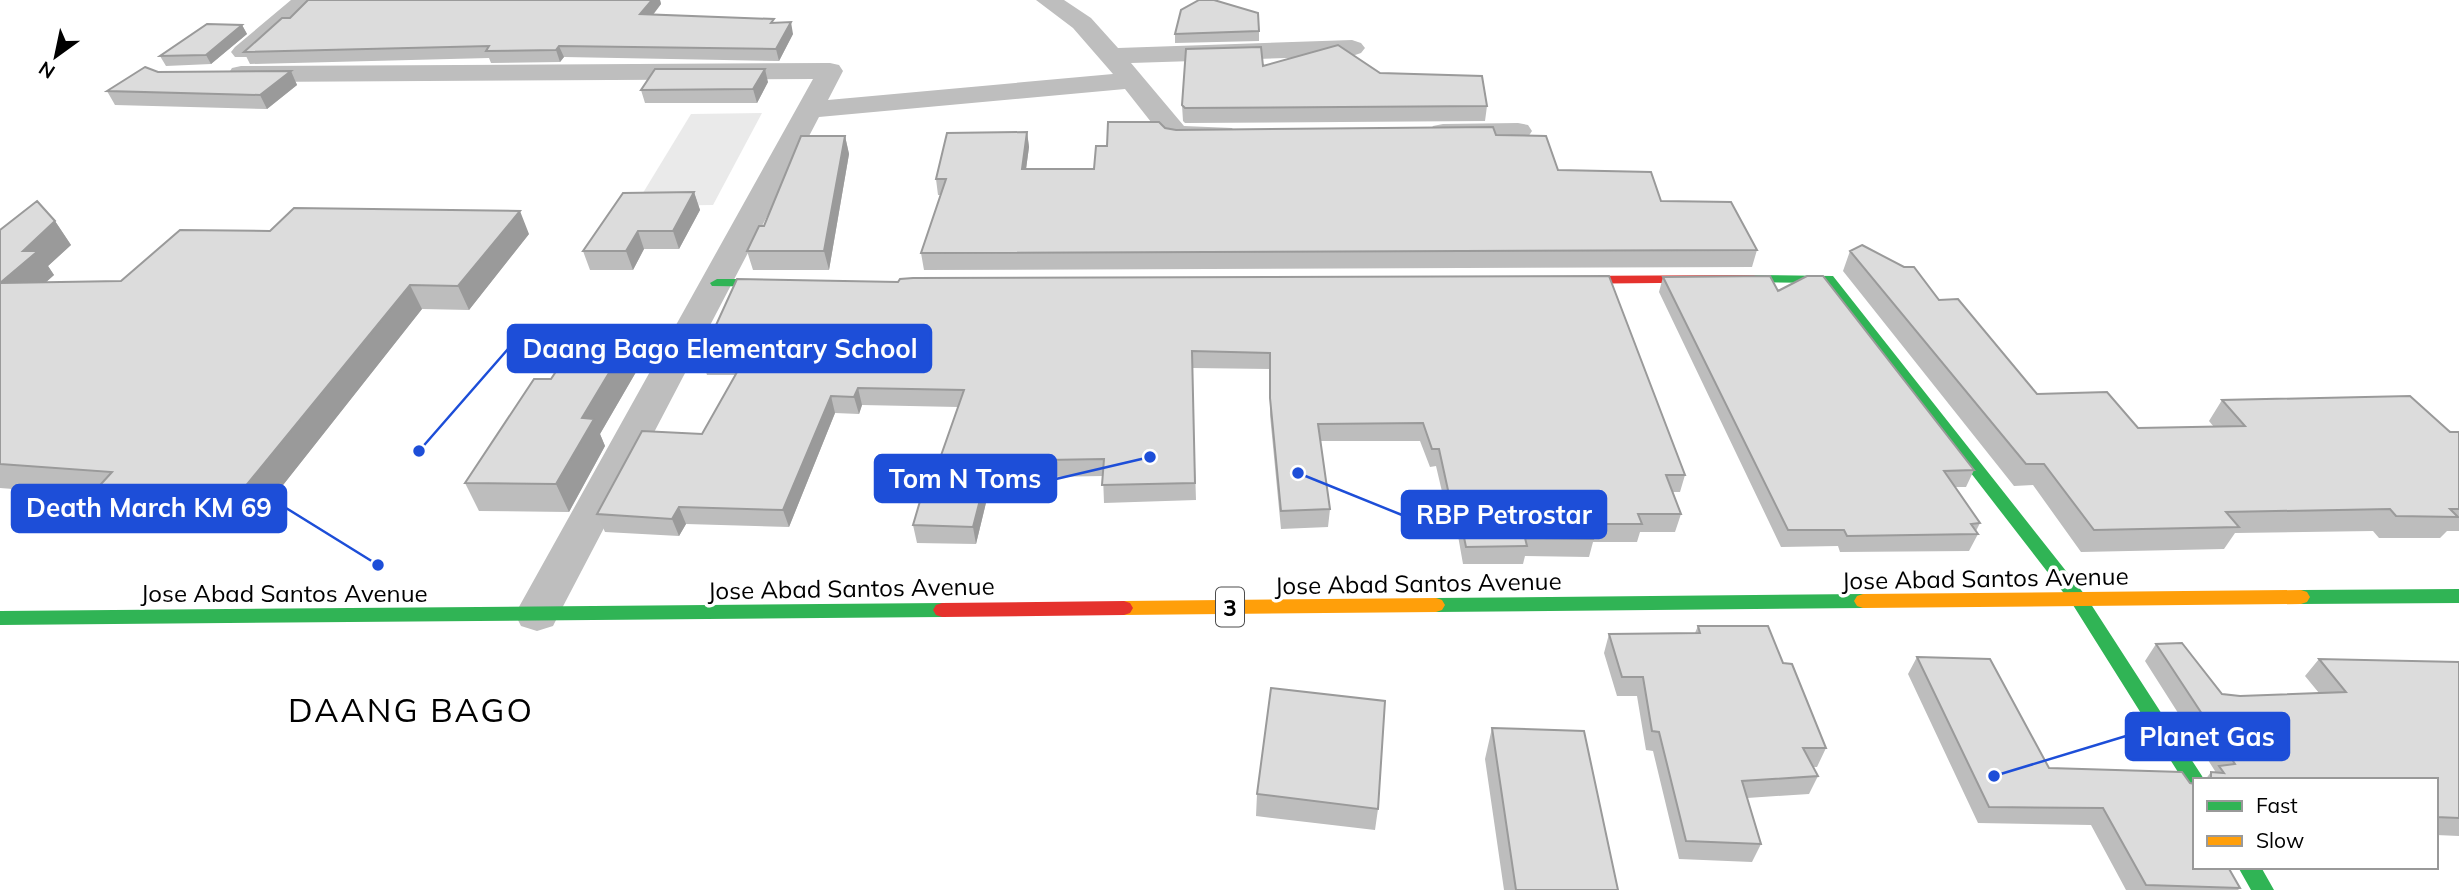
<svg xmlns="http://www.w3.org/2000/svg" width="2459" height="890" font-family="Mulish,sans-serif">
<rect width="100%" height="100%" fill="#fff"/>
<path fill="#eaeaea" d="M762,113l-49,92 -78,1 56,-92z"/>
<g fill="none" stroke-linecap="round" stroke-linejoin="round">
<path fill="#bebebe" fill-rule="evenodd" d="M291,0h26l-64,57h-18l-4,-5 4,-5z
M1036,0h28l27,18 27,30 234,-8 9,3 4,5 -4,5 -9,3 -221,7 53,63 48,2 4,6 -4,6 -56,3 -10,-2 -41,-52 -306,28 -260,497 -6,12 -16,5 -16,-5 -6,-12 298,-535 -572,3 -9,-2 -4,-6 4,-6 9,-2 589,-3 9,2 4,6 -15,29 285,-26 -40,-46z
M1518,123l10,2 4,6 -4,6 -85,3 -10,-2 -4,-6 4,-6 10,-2z"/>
<path fill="#30b455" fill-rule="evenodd" d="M1754,275l79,1 252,319 117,181 2,4h-9v11l-7,-3 -115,-183 -249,-322 -75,-1 -2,-3z
M717,279h72l7,4 -7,4 -77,-1 -2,-3z
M2459,589v14l-158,1 -6,-2 -3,-5 3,-5 6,-2z
M1863,594l6,2 3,5 -3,5 -6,2 -427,4 -6,-2 -3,-5 3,-5 6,-2z
M942,603l6,2 3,5 -3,5 -6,2 -942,8v-14z
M2238,867h23l13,23h-23z"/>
<path fill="#ff9f0a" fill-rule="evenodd" d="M2301,590l6,2 3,5 -3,5 -6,2 -438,4 -6,-2 -3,-5 3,-5 6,-2z
M1436,598l6,2 3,5 -3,5 -6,2 -312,3 -6,-2 -3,-5 3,-5 6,-2z"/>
<path fill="#e5322d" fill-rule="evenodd" d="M1754,275l7,4 -2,3 -200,2 -7,-4 7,-4z
M1124,601l6,2 3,5 -3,5 -6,2 -182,2 -6,-2 -3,-5 3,-5 6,-2z"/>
</g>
<path fill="#bdbdbd" d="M308,0h352l1,4 -8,11 122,8 18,11 -14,27 -215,-4 -4,5 -69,1 -2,-5 -239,6 -6,-12 46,-34z
M242,25l5,9 -36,30 -45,2 -6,-10z
M1259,31v10l-84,2v-9z
M1263,66l117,7 107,33 -2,15 -300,2 -2,-2 -1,-16z
M291,71l6,14 -30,24 -152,-4 -8,-14 51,-19z
M768,82l-11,21h-112l-4,-13z
M1165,128l11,2 320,5 62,35 103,31 96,49 -5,17 -828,3 -3,-17 20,-58h-3l-2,-16 91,-47 2,15 -3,22h68l13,-23z
M845,136l4,18 -20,116h-76l-6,-19 17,-25z
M694,192l6,18 -21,39h-35l-11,21h-43l-7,-19z
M55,221l16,24 -23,21 6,9 -9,8 76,-2 408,-47 -60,76 -47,-1 -165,209h-88l-13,14 -56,1 -20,-26 11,-12 -91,-7v-258z
M1850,251l89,49 98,94 101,34 76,-1 -5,-6 13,-21 237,32v99h-12l-7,7h-61l-6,-7 -138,2 -11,16 -143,3 -48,-67 -19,1 -171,-215z
M1609,276l76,199 -5,17h-7l8,22 -6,18h-35l-3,10h-44l-4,15 -64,-1 -2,8h-60l-6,-34h-6l-15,-64 -6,1 -10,-26h-100l10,68 -2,18 -47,2 -11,-114v-46l-78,-1 4,132 -92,3 -1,-27 -111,2 -16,66 -59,-1 -4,-18 25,-61 20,-57 -96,-2 -3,9 -24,-1 -46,114 -103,-3 -7,12 -74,-4 -8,-18 105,-80 33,-59h-28l-6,-17 197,-76z
M1663,277l115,14 196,179 -8,17h-11l25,36 -4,8 2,3 -9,17 -129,1 -2,-6 -57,1 -122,-255z
M643,360l-43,74 5,12 -36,66 -90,-1 -14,-28 86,-104z
M1698,626l85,37 43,85 -9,19h-4l5,9 -9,18 -62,4 14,46 -9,18 -73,-3 -26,-108 -7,-1 -9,-54h-20l-13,-43 5,-19 86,-1z
M2156,644l66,50 18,2 79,-3 -14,-17 14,-17 140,3v174l-23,-1v-55h-231l6,-8 3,1 1,-2 -70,-110z
M1917,657l132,111 141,15 5,84 45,21 -2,2h-112l-35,-65 -113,-2 -70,-149z
M1492,728l126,162h-114l-19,-131z
M1257,794l121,15 -3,21 -119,-14z"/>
<path fill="#9a9a9a" d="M652,0h8l1,4 -17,22 -4,-12z
M791,22l2,12 -14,27 -3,-12z
M242,25l5,9 -36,30 -5,-9z
M559,46l5,11 -4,5 -4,-12z
M765,69l3,13 -11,21 -4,-14z
M291,71l6,14 -30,24 -7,-14z
M1027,132l2,15 -5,37 -2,-15z
M845,136l4,18 -20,116 -5,-19z
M694,192l6,18 -21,39 -6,-18z
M520,211l9,23 -60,76 -11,-24z
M55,221l16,24 -23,21 6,9 -37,33 -17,-25 23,-32z
M638,231l6,18 -11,21 -7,-19z
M410,285l12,24 -165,209 -17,-25z
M633,333l10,27 -43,74 5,12 -36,66 -13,-28 26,-66z
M858,388l4,17 -3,9 -5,-17z
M831,396l4,17 -46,114 -6,-17z
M990,461l2,17 -16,66 -3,-17z
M150,492l19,26 -13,14 -19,-25z
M679,507l7,17 -7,12 -7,-17z"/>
<path fill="#dcdcdc" stroke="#9a9a9a" stroke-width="2" d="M308,0h344l-12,14 134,5 -3,4 20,-1 -15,27 -217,-3 -3,4 -70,1 3,-5 -245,6 38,-34h8z
M1199,0h15l44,13 1,18 -84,3 6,-24z
M207,24l35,1 -36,30 -46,1z
M1338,45l42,28 102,3 5,30 -302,2 -3,-3 4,-56 75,-2 2,19z
M145,67l13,5 133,-1 -31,24 -153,-4z
M655,69h110l-12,20 -112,1z
M1108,122h51l6,6 11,2 317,-3 3,8 50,1 12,34 93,2 10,29 70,1 26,48 -836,3 25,-74h-10l11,-46 80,-1 -5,37h72l2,-23h11z
M801,136h44l-21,115h-77l12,-25h5z
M694,192l-21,39h-35l-12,20h-43l40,-58z
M37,201l18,20 -32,30h15l-38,32v-53z
M294,208l226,3 -62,75 -48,-1 -170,208 -90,-1 -13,15h-57l32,-35 -112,-8v-181l121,-2 59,-51 90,1z
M1862,245l42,22h10l25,33 19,-1 79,95 70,-2 31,36 107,-2 -23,-26 188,-4 40,36h9v77h-9l8,8 -62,-1 -6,-7 -164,3 13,15 -145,3 -50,-66h-18l-176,-213z
M1609,276l76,199h-19l15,39h-43l4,10h-53l4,15 -68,-1 2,8 -61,1 -7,-34h-6l-14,-64h-7l-9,-26 -105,1 12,85 -49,2 -11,-113v-45l-78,-2 3,132 -93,2 2,-26 -114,2 -17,66 -60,-2 18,-61h7l26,-74 -106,-2 -4,9 -23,-1 -48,114 -104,-3 -7,12 -75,-5 45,-83 60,3 43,-76h-44l36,-79 161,3 2,-3 13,-1z
M1770,276l8,15 29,-15h16l151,194 -30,1 36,52 -9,1 7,10 -131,2 -3,-6h-56l-125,-253z
M582,332l51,1 -51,85 12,1 -38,65 -91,-1 69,-104h17z
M1698,626h70l15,37 9,1 34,84h-23l15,28 -76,5 19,63 -75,-3 -27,-109 -7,-1 -9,-54h-21l-13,-43 91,-1z
M2182,643l40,51 18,2 106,-4 -27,-33 140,3v156l-23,-1v-37h-225v-8l13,1 -5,-7 16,-2 -79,-120z
M1917,657l73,2 59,109 133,4 8,11 5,1v83h33l12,21 -94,-3 -43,-77 -114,-1z
M1271,688l114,13 -7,108 -121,-15z
M1492,728l92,3 34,159h-102z"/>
<g text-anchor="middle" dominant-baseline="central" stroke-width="7" stroke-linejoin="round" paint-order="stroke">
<rect fill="#fff" stroke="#4c4c4c" stroke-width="2" x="1216" y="587.5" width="28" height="39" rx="5"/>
<g font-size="23" font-weight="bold" fill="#000">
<text x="1230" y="607">3</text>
</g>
<g font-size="24" fill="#000" stroke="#fff">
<text transform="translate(1985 578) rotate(-1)">Jose Abad Santos Avenue</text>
<text transform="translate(1418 583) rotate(-1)">Jose Abad Santos Avenue</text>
<text transform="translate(851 588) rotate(-1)">Jose Abad Santos Avenue</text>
<text x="284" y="593">Jose Abad Santos Avenue</text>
</g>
<g font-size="33" letter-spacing="2" fill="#000" stroke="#fff">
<text x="411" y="709">DAANG BAGO</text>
</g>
</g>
<path fill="none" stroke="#1d4ed8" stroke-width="2.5" d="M419 451L508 349M1150 457L1056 479M378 565L286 508M1298 473L1402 515M1994 776L2126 736"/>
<g fill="#1d4ed8" stroke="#fff" stroke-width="2.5">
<circle cx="419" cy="451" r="7"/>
<circle cx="1150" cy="457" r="7"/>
<circle cx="378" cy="565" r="7"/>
<circle cx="1298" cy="473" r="7"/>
<circle cx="1994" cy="776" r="7"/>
</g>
<g fill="#1d4ed8" stroke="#1d4ed8" stroke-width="2.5">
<rect x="508" y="325" width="423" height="47" rx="7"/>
<rect x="875" y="455" width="181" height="47" rx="7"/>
<rect x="12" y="485" width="274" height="47" rx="7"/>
<rect x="1402" y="491" width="204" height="47" rx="7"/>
<rect x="2126" y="713" width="163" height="47" rx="7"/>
</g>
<g font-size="26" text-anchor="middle" font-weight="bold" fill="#fff">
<text x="720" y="358">Daang Bago Elementary School</text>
<text x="965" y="488">Tom N Toms</text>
<text x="149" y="517">Death March KM 69</text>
<text x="1504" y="524">RBP Petrostar</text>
<text x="2207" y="746">Planet Gas</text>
</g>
<rect x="2193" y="778" width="245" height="91" fill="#ffffff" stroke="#999999" stroke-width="2"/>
<rect x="2207" y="801" width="35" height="10" fill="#30b455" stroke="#999999" stroke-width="2"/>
<text x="2256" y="813" font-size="21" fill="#000000">Fast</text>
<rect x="2207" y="836" width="35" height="10" fill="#ff9f0a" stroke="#999999" stroke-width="2"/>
<text x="2256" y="848" font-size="21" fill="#000000">Slow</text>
<g transform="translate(56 56) rotate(213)" stroke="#ffffff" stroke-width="5" paint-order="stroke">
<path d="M0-5L12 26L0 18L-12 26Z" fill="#000000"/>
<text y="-10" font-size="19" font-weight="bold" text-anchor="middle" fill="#000000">N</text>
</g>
</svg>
